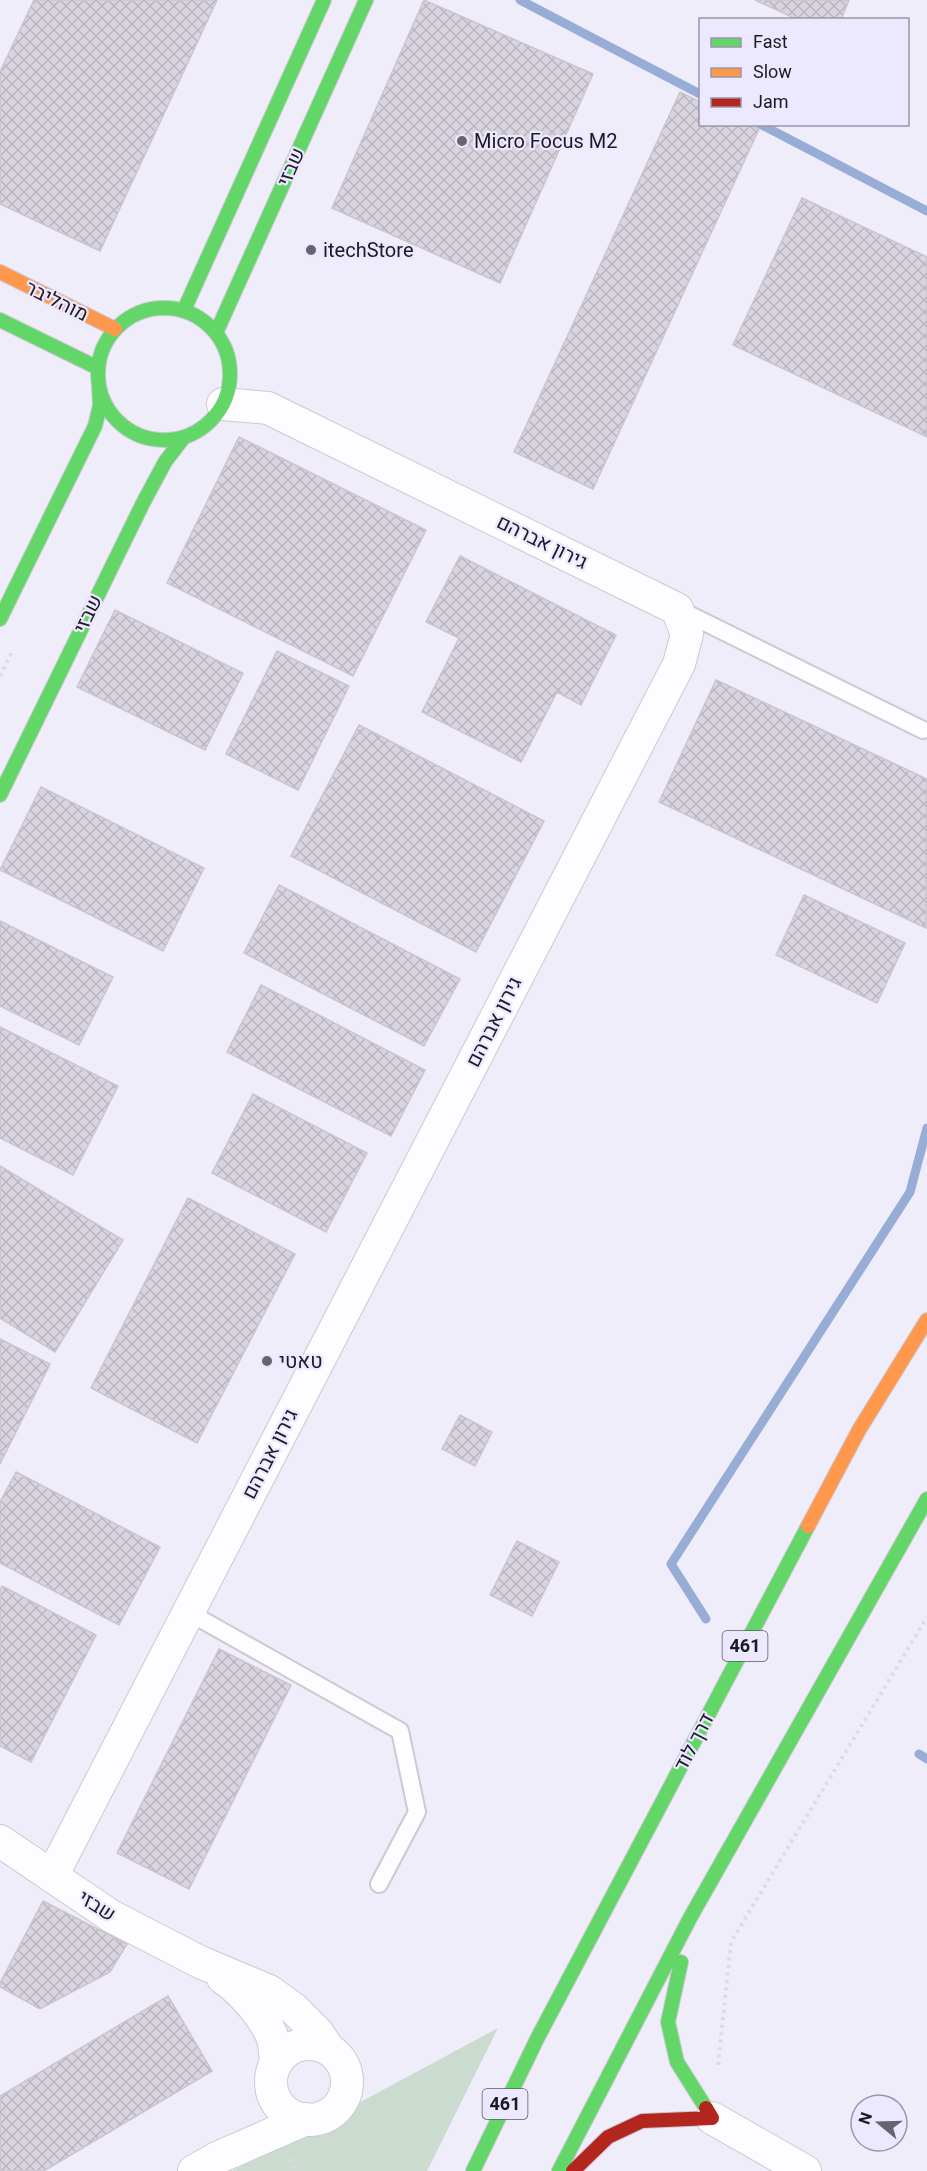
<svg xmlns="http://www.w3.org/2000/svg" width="927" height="2171" font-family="Georgia,Heebo,serif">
<defs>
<pattern id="building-cross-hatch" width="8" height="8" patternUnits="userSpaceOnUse" patternTransform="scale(1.5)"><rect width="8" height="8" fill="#dad4df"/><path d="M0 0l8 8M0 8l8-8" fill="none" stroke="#bab5bf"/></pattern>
</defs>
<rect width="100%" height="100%" fill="#f0edfa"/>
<path fill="#cbdbd0" d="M498,2028l-71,143h-195z"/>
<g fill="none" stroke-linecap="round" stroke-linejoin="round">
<path stroke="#97add6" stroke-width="9" d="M520,0l180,94
M760,124l167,87
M706,1619l-35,-55 239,-372 17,-64
M919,1754l8,5"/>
</g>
<path fill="url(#building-cross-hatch)" stroke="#cac4ce" stroke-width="1.5" d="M34,0h183l-117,251 -100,-47v-132z
M424,0l169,74 -93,209 -168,-75z
M755,0h94l-8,20h-43z
M680,92l20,10v22h49l10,5 -166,360 -79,-37z
M802,198l125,59v180l-194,-92z
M239,437l187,93 -73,146 -186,-93z
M460,556l156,79 -35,70 -24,-13 -36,70 -99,-50 37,-74 -33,-16z
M115,610l128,63 -38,77 -128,-63z
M277,651l72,35 -51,104 -72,-36z
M716,680l211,99 -1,149 -267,-126z
M359,725l185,96 -68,131 -185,-96z
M41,787l163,81 -41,83 -163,-81z
M279,885l181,94 -36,67 -180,-93z
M804,895l101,48 -28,60 -101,-48z
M0,921l113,56 -34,68 -79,-39z
M261,985l164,85 -34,66 -164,-84z
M0,1027l118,59 -45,89 -73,-37z
M253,1094l114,59 -41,79 -114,-59z
M0,1166l123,74 -68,112 -55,-34z
M188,1198l107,56 -98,189 -106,-55z
M0,1339l50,25 -50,100z
M460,1415l32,17 -17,34 -33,-17z
M16,1472l144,75 -41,78 -119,-62v-61z
M517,1541l42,21 -27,54 -42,-21z
M2,1586l94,49 -65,127 -31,-16v-155z
M219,1649l72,36 -102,204 -72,-36z
M43,1901l84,43 -17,28 -70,37 -40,-22v-4z
M168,1996l44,75 -168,100h-44v-75z"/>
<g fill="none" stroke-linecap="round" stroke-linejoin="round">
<g stroke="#cbc9d4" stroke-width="20">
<path id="lane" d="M678,609l245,121
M188,1612l212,119 17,81 -38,72"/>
</g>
<g stroke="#cbc9d4" stroke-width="34">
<path id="street" d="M0,1841l111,75 89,46 69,29 25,18 23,23 11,16
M52,1876l627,-1212 8,-30 -10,-25 -409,-201 -45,-4
M223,1978c18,12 40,37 49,58 3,8 3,19 4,28
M271 2082a38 38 0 1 1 76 0a38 38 0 1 1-76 0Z
M712,2118l93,53
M194,2171l23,-13 89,-39"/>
</g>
<g stroke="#cbc9d4" stroke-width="16">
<path id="fast" d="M98 374a66 66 0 1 1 132 0a66 66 0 1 1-132 0Z
M184,310l140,-310
M0,320l98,48
M216,333l150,-333
M0,619l95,-193 5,-20 -1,-20
M0,795l143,-292 22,-41 19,-25
M681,1962l-13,60 9,40 29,46
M473,2171l65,-134 270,-511
M559,2171l131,-253 237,-419"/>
</g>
<g stroke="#cbc9d4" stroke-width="16">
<path id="slow" d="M0,272l115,57
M808,1526l51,-96 68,-110"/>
</g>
<g stroke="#cbc9d4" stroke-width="16">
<path id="jam" d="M573,2171l35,-34 34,-16 70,-3 -6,-10"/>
</g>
<path stroke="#dcdbe0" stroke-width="4" stroke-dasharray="3 4.5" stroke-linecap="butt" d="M0,676l13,-26
M718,2065l13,-123 196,-325
M290,2159l6,12"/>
<use href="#lane" stroke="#fdfcfe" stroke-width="16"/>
<use href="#street" stroke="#fdfcfe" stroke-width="32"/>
<use href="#fast" stroke="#63d668" stroke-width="14"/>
<use href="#slow" stroke="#ff974d" stroke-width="14"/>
<use href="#jam" stroke="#b3261e" stroke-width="14"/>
</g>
<g fill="#66646f" stroke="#ece8ff" stroke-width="2">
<circle cx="462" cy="141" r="6"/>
<circle cx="311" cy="250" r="6"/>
<circle cx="267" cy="1361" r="6"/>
</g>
<g text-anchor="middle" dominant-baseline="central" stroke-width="4.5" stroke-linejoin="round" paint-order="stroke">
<g fill="#ece8ff" stroke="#5a5866" stroke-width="1.5">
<rect x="722.5" y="1631" width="45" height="30" rx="4.5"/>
<rect x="482.5" y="2089" width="45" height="30" rx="4.5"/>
</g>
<g font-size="18" font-weight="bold" fill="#1c1a24">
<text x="745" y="1646">461</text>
<text x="505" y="2104">461</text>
</g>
<g font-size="20" fill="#1c1a24" stroke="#ece8ff" text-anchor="start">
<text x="474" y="141">Micro Focus M2</text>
<text x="323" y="250">itechStore</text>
<text x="279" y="1361">טאטי</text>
</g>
<g font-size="20" fill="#1c1a24" stroke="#ece8ff">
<text transform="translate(291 167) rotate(-66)">שבזי</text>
<text transform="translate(57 301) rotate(26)">מוהליבר</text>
<text transform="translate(542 542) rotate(26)">גירון אברהם</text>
<text transform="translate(88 614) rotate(-64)">שבזי</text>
<text transform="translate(494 1022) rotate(-63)">גירון אברהם</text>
<text transform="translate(270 1454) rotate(-63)">גירון אברהם</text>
<text transform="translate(694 1742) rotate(-62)">דרך לוד</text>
<text transform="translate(97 1906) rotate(32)">שבזי</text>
</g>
</g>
<rect x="699" y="18" width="210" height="108" fill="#ece8ff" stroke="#9996a7" stroke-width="1.5"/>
<rect x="711" y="38" width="30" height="9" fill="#63d668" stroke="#9996a7" stroke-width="1.5"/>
<text x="753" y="48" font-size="18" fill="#1c1a24">Fast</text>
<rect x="711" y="68" width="30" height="9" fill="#ff974d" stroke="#9996a7" stroke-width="1.5"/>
<text x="753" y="78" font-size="18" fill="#1c1a24">Slow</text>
<rect x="711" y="98" width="30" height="9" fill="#b3261e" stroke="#9996a7" stroke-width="1.5"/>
<text x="753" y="108" font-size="18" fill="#1c1a24">Jam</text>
<g transform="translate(879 2123) rotate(289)"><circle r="28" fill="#ece8ff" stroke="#9996a7" stroke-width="1.5"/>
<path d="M0-4.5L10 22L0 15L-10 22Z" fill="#66646f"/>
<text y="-9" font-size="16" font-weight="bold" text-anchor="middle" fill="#1c1a24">N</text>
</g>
</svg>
